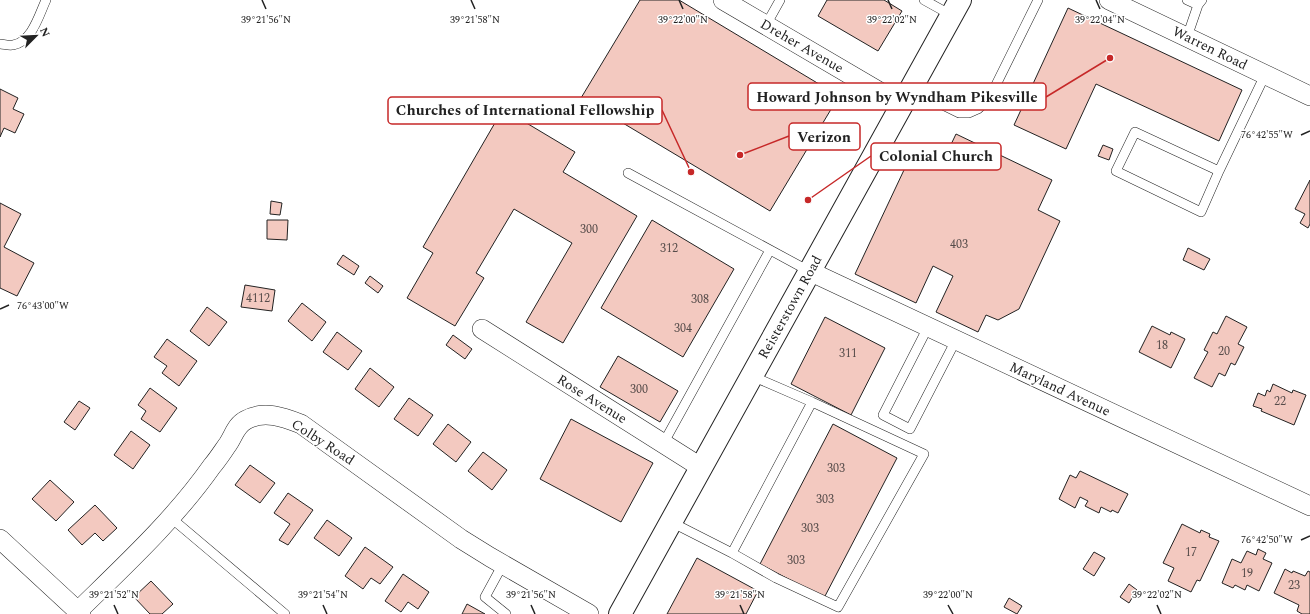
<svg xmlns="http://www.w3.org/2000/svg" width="1310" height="614" font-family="Spectral,serif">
<rect width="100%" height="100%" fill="#fff"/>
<path fill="#f3c9c0" stroke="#222" d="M640,0h39l160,96 -69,115 -189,-113z
M827,0h57l18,11 -24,40 -60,-35z
M1068,8l174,82 -23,51 -123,-57 -30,65 -52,-24z
M0,89l18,9 -5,11 11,5 -9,19 -11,-5 -4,9z
M503,109l72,43 -12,20 74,44 -74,127 -37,-21 46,-79 -58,-34 -38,64 8,5 -29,48 -48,-28 26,-45 -10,-6z
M956,134l96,46 -14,30 22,11 -41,88 -21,11 -12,-5 -8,17 -42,-20 17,-36 -20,-10 -17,37 -61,-29 57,-121 6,3 5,-9 22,10z
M1103,145l10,4 -4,11 -11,-4z
M1310,180v44l-2,4 -8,-5 5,-9 -10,-5z
M271,201l11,2 -2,12 -10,-1z
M0,203l21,11 -17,33 30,16 -17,33 -17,-8z
M267,220h21l-1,20 -20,-1z
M652,220l82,49 -51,88 -82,-49z
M1188,248l22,11 -6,11 -21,-10z
M343,255l16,11 -5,9 -17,-11z
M370,276l13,10 -5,7 -13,-10z
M245,285l30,5 -3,21 -31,-4z
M302,303l24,19 -14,19 -24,-20z
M207,307l20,15 -18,24 -19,-15z
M1226,316l21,11 -9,17 6,3 -9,18 -4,-2 -6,13 -6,-3 -7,14 -18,-9 14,-26 -4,-2 9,-18 4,2z
M825,317l60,31 -34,67 -60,-31z
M1152,326l18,9 1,-3 14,7 -14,29 -32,-16z
M337,332l25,19 -14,19 -25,-18z
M453,335l19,14 -7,10 -19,-14z
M167,339l30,22 -18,25 -17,-13 5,-7 -13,-9z
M618,356l60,35 -18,31 -60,-35z
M370,368l24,19 -15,20 -24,-18z
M1273,384l19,9 1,-3 13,5 -12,30 -33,-14 1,-2 -9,-3 5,-13 7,3 2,-6 3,2z
M150,388l27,20 -17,24 -19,-13 5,-8 -8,-6z
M409,398l24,17 -15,21 -24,-17z
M79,401l11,7 -15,22 -11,-8z
M571,419l82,44 -32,59 -81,-43z
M448,424l23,18 -15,20 -23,-18z
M833,424l64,34 -73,140 -64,-34z
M131,431l19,14 -17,24 -19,-14z
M483,452l24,18 -15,20 -24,-19z
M250,465l25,18 -15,20 -25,-18z
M1080,471l48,23 -10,19 -6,-3 -1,2 -10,-5 -2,6 -14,-7 3,-5 -8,-4 -5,11 -16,-9 11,-24 6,3z
M50,480l24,22 -18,19 -24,-22z
M288,493l25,17 -25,35 -9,-5 11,-16 -16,-11z
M95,505l22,23 -14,13 -8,-8 -13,12 -14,-15z
M327,520l25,18 -13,18 -25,-18z
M1182,524l18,9 1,-3 9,4 -1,3 10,4 -19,40 -3,-1 -6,12 -23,-11 6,-13 -11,-5z
M365,547l28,20 -13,17 -9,-6 -8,11 -18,-13z
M1258,549l8,4 -3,6 9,4 -13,28 -12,-6 -2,5 -10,-5 -2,3 -11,-5 10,-24 9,4 6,-12 9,4z
M1094,552l11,6 -11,18 -11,-7z
M697,558l61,33 -12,23h-79z
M1285,569l7,4 1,-2 12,5 3,-5 2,1v42h-8l-5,-3 2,-6 -25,-12z
M403,574l26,18 -11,17 -10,-7 -7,10 -16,-11z
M151,581l22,23 -11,10h-12l-16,-17z
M1129,584l8,6 -8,13 -9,-6z
M1009,598l13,8 -5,8 -13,-7z
M467,604l18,10h-23z"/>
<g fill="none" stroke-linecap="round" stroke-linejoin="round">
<g stroke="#222" stroke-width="10">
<path id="lane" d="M924,0l27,15
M1187,0l11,5
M766,25l14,-25
M1187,37l11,-32 4,-5
M0,44c4,0 9,2 13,1 19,-3 26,-30 33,-45
M910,89l49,24h10l9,-4 11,-10 49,-99
M1219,171l-18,41 -85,-41 19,-39 84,39 46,-96
M628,173l181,98
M928,327l-45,88 27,14 46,-89
M663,444l107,-194
M170,517l115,97
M671,522l61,31 80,-151 -60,-26
M732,553l44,25 62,29 86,-153 -112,-52
M503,564l-18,33 21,17"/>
</g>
<g stroke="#222" stroke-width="20">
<path id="street" d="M723,0l179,105
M1109,0l201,96
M809,271l501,235
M482,329l220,139
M0,539l81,75
M78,611c47,-46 96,-91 134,-145 6,-7 11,-15 16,-22 6,-9 8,-19 18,-24 18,-10 37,-3 55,4l160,115 29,18 99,57"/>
</g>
<g stroke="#222" stroke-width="24">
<path id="primary" d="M620,614l340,-614"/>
</g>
<use href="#lane" stroke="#fff" stroke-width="9"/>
<use href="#street" stroke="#fff" stroke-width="19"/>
<use href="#primary" stroke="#fff" stroke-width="22"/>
</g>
<path fill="none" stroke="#222" stroke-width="1.5" d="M262,0l4,9M471,0l4,9M679,0l4,9M888,0l4,9M1096,0l4,9M1301,135l9,-4M0,309l9,-4M1301,540l9,-4M114,605l4,9M323,605l4,9M531,605l4,9M740,605l4,9M948,605l5,9M1157,605l4,9"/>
<g text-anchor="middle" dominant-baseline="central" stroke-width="3" stroke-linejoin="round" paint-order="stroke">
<g font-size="12" fill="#564c4a">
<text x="589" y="229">300</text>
<text x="959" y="244">403</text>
<text x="669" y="248">312</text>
<text x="258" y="298">4112</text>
<text x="700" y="299">308</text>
<text x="683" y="328">304</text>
<text x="1162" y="345">18</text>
<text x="1224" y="351">20</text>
<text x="848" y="353">311</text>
<text x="639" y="389">300</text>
<text x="1280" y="401">22</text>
<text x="836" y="468">303</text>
<text x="825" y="499">303</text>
<text x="810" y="528">303</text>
<text x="1191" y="552">17</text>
<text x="796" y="560">303</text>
<text x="1247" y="573">19</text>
<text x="1294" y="585">23</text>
</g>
<g font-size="14" fill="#222" stroke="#fff">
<text transform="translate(802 46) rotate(30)">Dreher Avenue</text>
<text transform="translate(1210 48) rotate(26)">Warren Road</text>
<text transform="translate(790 307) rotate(-61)">Reisterstown Road</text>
<text transform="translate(1060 389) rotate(25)">Maryland Avenue</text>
<text transform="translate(592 399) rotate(32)">Rose Avenue</text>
<text transform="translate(323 442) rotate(33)">Colby Road</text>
</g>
</g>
<g font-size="10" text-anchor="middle" fill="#222" stroke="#fff" stroke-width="3" stroke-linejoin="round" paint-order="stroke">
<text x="1100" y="23">39°22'04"N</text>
<text x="266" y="23">39°21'56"N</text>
<text x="475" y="23">39°21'58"N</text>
<text x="683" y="23">39°22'00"N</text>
<text x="892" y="23">39°22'02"N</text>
<text x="1267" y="138">76°42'55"W</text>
<text x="43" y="309">76°43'00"W</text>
<text x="1267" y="543">76°42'50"W</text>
<text x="114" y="598">39°21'52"N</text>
<text x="323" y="598">39°21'54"N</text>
<text x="531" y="598">39°21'56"N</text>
<text x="740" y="598">39°21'58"N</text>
<text x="948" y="598">39°22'00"N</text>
<text x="1157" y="598">39°22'02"N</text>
</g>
<path fill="none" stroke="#c62828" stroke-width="1.5" d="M1110 58L1046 97M691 172L662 110M740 155L789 136M808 200L871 156"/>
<g fill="#c62828" stroke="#fff" stroke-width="1.5">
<circle cx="1110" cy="58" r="4"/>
<circle cx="691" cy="172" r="4"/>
<circle cx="740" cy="155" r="4"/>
<circle cx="808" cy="200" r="4"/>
</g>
<g fill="#fff" stroke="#c62828" stroke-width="1.5">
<rect x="748" y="83" width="298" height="27" rx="4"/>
<rect x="388" y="97" width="274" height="27" rx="4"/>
<rect x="789" y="123" width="71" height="27" rx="4"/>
<rect x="871" y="143" width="130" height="27" rx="4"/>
</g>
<g font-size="15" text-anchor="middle" font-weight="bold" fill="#222">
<text x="897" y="102">Howard Johnson by Wyndham Pikesville</text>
<text x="525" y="115">Churches of International Fellowship</text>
<text x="824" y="142">Verizon</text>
<text x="936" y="161">Colonial Church</text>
</g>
<g transform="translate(36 36) rotate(66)" stroke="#ffffff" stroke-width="3" paint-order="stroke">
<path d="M0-3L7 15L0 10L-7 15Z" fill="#222222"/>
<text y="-6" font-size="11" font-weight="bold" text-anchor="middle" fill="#222222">N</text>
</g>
</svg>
